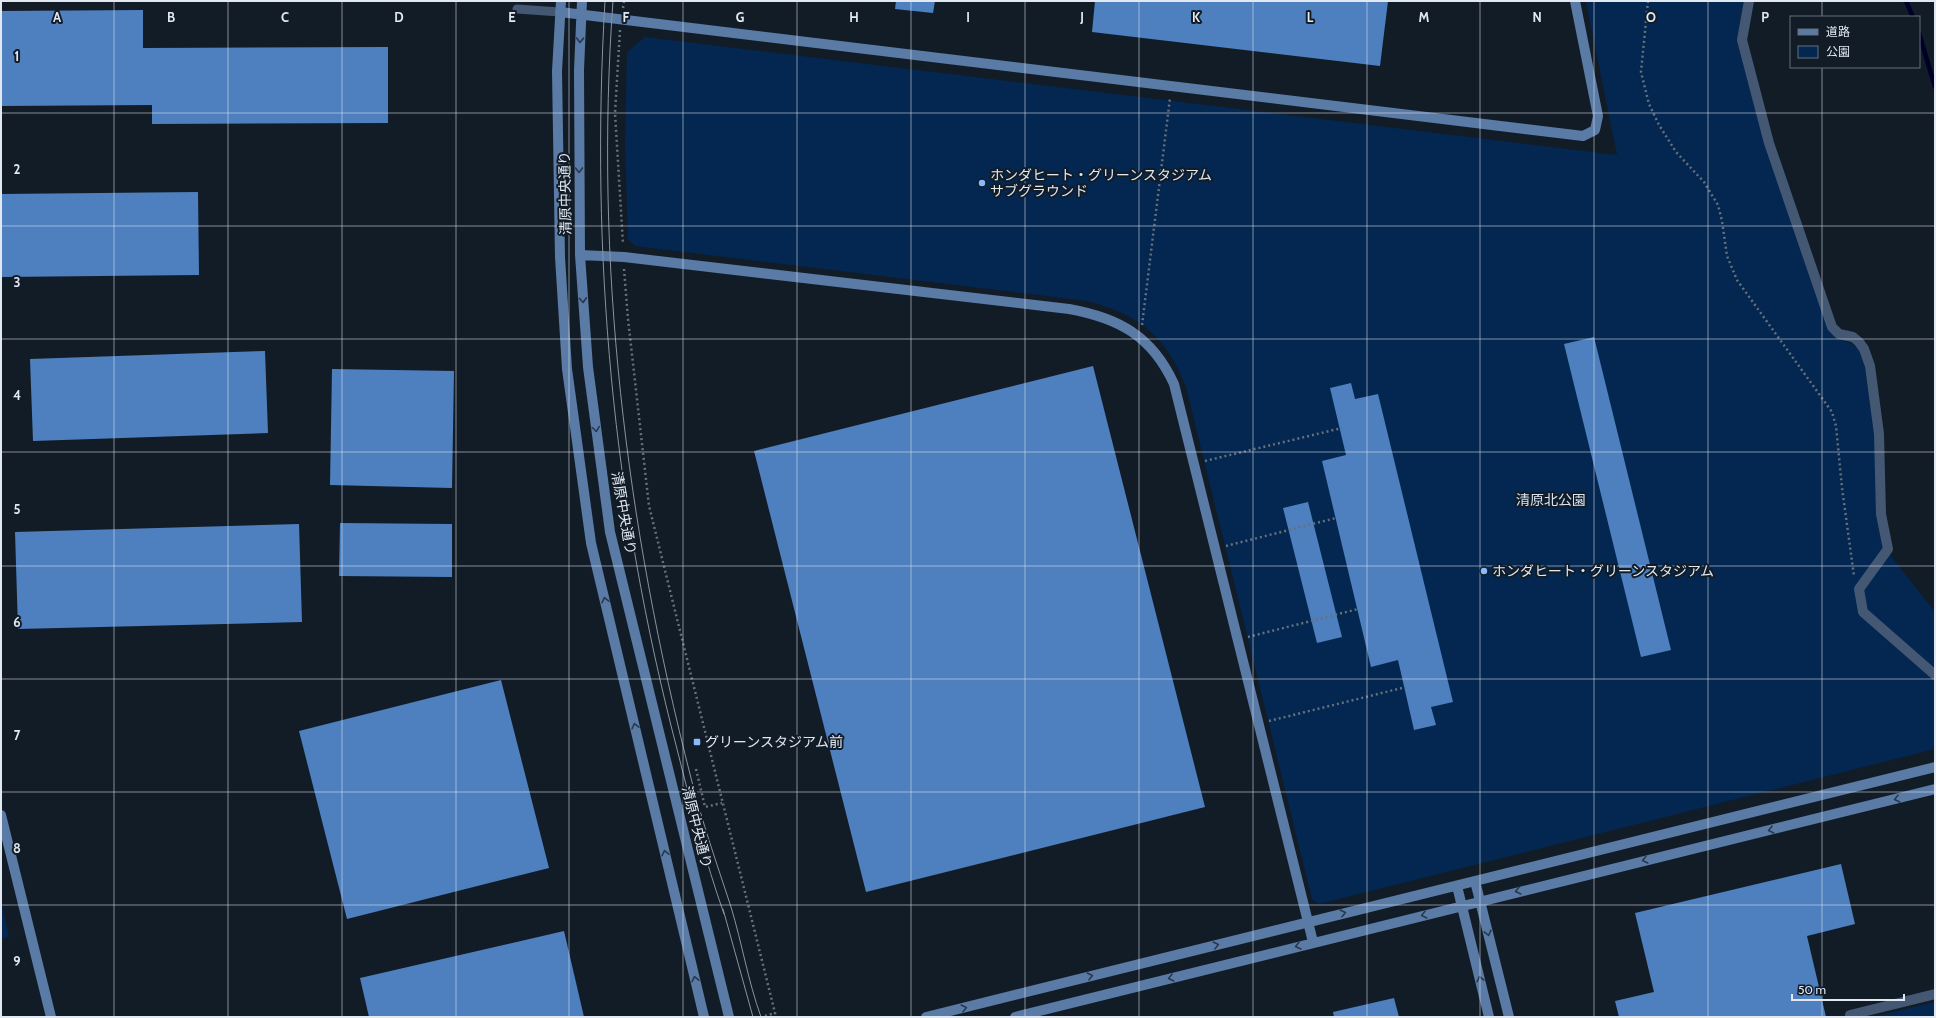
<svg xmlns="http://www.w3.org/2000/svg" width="1936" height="1018" font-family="Cabin,'Noto Sans JP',sans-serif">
<rect width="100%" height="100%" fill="#121c27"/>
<path fill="#032751" d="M1586,1h160l-6,43 95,292 23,11 5,7 13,81 7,111 52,66v137l-616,155 -7,-5 -126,-512c-19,-50 -47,-73 -99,-86l-452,-55 -7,-7 -3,-96 2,-91 18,-15 972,118z
M1,901l8,36 -8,2z
M1935,1002v15h-62z"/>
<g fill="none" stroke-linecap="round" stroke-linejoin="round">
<path stroke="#000027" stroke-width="4.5" d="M1906,1l7,16
M1919,33l16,54"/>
</g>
<path fill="#4e80bf" d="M896,1h39l-2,12 -38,-4z
M1095,1h293l-8,65 -288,-34z
M143,10v38l245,-1v76l-236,1v-19l-151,1v-95z
M198,192l1,83 -198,2v-83z
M1594,337l77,313 -30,7 -77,-313z
M265,351l3,82 -235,8 -3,-82z
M1093,366l112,441 -339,85 -112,-441z
M332,369l122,2 -2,117 -122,-3z
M1351,383l4,16 23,-5 75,308 -22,5 5,18 -22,5 -16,-70 -27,7 -49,-206 24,-6 -16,-67z
M1308,502l34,135 -25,6 -34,-135z
M340,523l112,1v53l-113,-1z
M299,524l3,98 -284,7 -3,-97z
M501,680l48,188 -202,51 -48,-188z
M1841,864l14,60 -48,12 19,81h-207l-4,-16 39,-9 -19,-79z
M564,931l20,86h-215l-9,-39z
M1394,998l5,19h-65l-1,-5z"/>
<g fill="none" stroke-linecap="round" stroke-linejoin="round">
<path stroke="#68707a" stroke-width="2.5" stroke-dasharray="2 3" stroke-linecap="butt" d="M1648,1l-7,71 8,32 10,21 17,27 28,30 14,23 4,16 5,35 10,24 95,132 4,14 6,62 12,88
M623,8l1,-7
M620,30l-5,83 8,131
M624,269l4,50 21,187 127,511
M1142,325l28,-227
M1205,461l137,-33
M1226,546l110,-28
M1248,637l110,-28
M1269,721l137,-34
M696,769l9,38 17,-4
M765,1016l10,-3"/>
<path stroke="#445873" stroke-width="9" d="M517,9l43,3"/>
<path stroke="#445873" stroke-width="10" d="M1749,1l-7,39 27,103 63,184 7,7 14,3 6,5 5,7 6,17 9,68 2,80 7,35 -29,40 4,23 72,63
M1850,1017v-2l85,-21"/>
<path stroke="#5a7ba5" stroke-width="10" d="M561,1l-4,70 3,186 7,112 24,174 113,474
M582,1l-3,69 1,185 8,112 22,165 119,485
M560,12l1023,124 12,-6 3,-14 -23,-115
M580,255l44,2 445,52c50,9 83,27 105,75l139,558
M1,815l50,202
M1475,881l34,136
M1457,886l32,131
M926,1017l1009,-250
M1015,1017l920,-228"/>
<path stroke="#8b939d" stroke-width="1" d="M605,1c-15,253 8,503 72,748 14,56 28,111 47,165
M613,1c-19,261 13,524 78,777 11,44 26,86 40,129 11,36 17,74 30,110
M723,909l30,108"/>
</g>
<defs><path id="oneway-chevron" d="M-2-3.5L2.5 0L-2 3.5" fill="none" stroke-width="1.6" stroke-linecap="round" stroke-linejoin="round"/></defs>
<g stroke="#28384d">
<use href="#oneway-chevron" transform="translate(580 40) rotate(92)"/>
<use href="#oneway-chevron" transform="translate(579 170) rotate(89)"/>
<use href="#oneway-chevron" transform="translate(583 300) rotate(86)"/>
<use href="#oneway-chevron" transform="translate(596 429) rotate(82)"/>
<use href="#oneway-chevron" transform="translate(605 600) rotate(-103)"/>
<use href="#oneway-chevron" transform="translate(635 726) rotate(-103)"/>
<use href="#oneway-chevron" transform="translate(1897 799) rotate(166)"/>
<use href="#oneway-chevron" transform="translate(1771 830) rotate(166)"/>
<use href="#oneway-chevron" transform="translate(665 853) rotate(-103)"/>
<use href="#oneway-chevron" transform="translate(1645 860) rotate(166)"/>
<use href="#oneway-chevron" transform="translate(1518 891) rotate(166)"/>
<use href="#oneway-chevron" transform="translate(1343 913) rotate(-14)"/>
<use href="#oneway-chevron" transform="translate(1424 915) rotate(166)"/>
<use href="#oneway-chevron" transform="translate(1488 933) rotate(76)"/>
<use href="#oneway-chevron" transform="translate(1216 945) rotate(-14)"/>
<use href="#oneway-chevron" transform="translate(1298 946) rotate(166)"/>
<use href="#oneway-chevron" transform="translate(1090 976) rotate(-14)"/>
<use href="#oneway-chevron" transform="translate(1171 978) rotate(166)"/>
<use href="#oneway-chevron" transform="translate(695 979) rotate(-103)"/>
<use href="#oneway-chevron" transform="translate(1480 979) rotate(-104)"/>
<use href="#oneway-chevron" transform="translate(964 1008) rotate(-14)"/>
</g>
<path fill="none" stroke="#e2e8f1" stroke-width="1" stroke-opacity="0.55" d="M114,1v1016M228,1v1016M342,1v1016M456,1v1016M569,1v1016M683,1v1016M797,1v1016M911,1v1016M1025,1v1016M1139,1v1016M1253,1v1016M1367,1v1016M1480,1v1016M1594,1v1016M1708,1v1016M1822,1v16M1822,67v950M1,113h1934M1,226h1934M1,339h1934M1,452h1934M1,566h1934M1,679h1934M1,792h1934M1,905h1934"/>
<g fill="#88bafc" stroke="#121c27" stroke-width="1.5">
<circle cx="982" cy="183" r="4"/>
<circle cx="1484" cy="571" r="4"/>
<rect x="693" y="738" width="8" height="8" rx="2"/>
</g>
<g text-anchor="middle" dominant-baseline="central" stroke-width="4" stroke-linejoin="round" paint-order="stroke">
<g font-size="14" fill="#e2e8f1" stroke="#121c27" text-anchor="start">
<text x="990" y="175">ホンダヒート・グリーンスタジアム<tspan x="990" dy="16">サブグラウンド</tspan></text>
<text x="1492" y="571">ホンダヒート・グリーンスタジアム</text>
<text x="705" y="742">グリーンスタジアム前</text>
</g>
<g font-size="14" fill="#e2e8f1" stroke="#121c27">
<text transform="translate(565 193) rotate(-91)">清原中央通り</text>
<text transform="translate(624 513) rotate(80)">清原中央通り</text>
<text transform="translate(697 827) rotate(76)">清原中央通り</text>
</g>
<g font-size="14" fill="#d7e4f6" stroke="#121c27">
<text x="1551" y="500">清原北公園</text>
</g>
</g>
<g font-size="13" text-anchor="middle" font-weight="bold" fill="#e2e8f1" stroke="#121c27" stroke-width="4" stroke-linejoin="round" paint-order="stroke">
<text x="57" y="22">A</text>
<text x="171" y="22">B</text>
<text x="285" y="22">C</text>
<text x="399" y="22">D</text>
<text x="512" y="22">E</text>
<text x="626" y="22">F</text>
<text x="740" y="22">G</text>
<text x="854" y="22">H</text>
<text x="968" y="22">I</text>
<text x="1082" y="22">J</text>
<text x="1196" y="22">K</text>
<text x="1310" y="22">L</text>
<text x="1424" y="22">M</text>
<text x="1537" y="22">N</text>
<text x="1651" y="22">O</text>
<text x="1765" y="22">P</text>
<text x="17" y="61">1</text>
<text x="17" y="174">2</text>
<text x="17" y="287">3</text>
<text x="17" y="400">4</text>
<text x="17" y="514">5</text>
<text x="17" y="627">6</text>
<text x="17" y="740">7</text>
<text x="17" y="853">8</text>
<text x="17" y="966">9</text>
</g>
<rect width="1936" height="1018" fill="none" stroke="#e2e8f1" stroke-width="4"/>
<rect x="1790" y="16" width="130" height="52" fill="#121c27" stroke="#656e78"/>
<rect x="1798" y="29" width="20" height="6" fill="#5a7ba5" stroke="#656e78"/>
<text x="1826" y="36" font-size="12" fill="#e2e8f1">道路</text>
<rect x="1798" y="46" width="20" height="12" fill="#032751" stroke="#656e78"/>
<text x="1826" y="56" font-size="12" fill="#e2e8f1">公園</text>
<path d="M1792 994v6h112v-6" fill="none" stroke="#e2e8f1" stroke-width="2"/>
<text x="1798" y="994" font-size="12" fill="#e2e8f1" stroke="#121c27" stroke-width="3" paint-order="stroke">50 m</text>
</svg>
